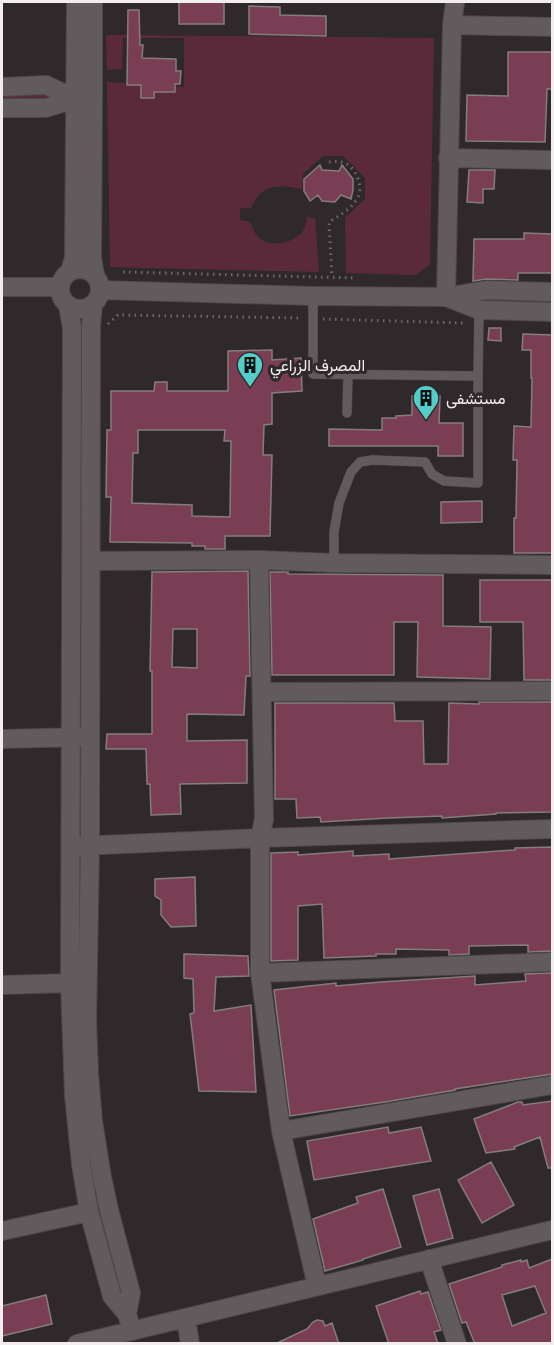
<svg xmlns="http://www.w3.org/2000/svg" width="554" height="1345" font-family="'PT Serif',Vazirmatn,serif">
<rect width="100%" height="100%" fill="#30292b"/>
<path fill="#5a2a3b" d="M106,35l328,3 -4,226 -14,11 -70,-2 -1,-55 20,-19v-21l-22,-22h-20l-20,18 -1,15c-23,-5 -41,-6 -51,19h-11v12l10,2c2,4 4,10 6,13 12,14 37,9 47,-4 2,-4 3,-9 4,-14l8,1 4,54 -209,-5 -3,-185 77,5v-49h-61l-1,31 -15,1z
M47,94l-1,5h-42v-4z
M86,1119l38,168 -3,12 -25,-95 -7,-44z"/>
<path fill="#793e53" stroke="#847c7e" stroke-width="1.5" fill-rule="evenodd" d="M179,2h45v22h-45z
M249,6l31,1v8l46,1v20l-77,-2z
M128,10h11l1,35h3l-1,13 34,1v12h5l-1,13h-5v8h-21v6h-13v-13h-14z
M508,52h44v37h-5l-2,53 -79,-1 1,-46 41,1z
M320,165l2,5 17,1 3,-6 11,14v11l-2,9 -10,-4 -6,7 -13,-1 -4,-6 -8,6 -6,-10v-12z
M469,170h26l-1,19h-11v14l-16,-1z
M524,233l28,1v39h-34v7l-32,-1 -13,2 1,-42h50z
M489,328h12v13l-13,-1z
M523,334l29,1v218h-38v-35h2l1,-58h-4l1,-34 17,1 1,-49h-1v-28h-9z
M272,350v10l29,-2 1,33 -30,2v31l-8,1 -1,30h9l-2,81h-45v13h-20v-3h-13v-3l-82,-1 1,-45h-5l1,-67h4v-39h43l1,-9h12v9h61v-40zM138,430h87l-1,11h7l-1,76 -38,-1v-11l-60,-2 1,-50h5z
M412,396h28l-1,27h24v33h-25v-10h-109v-17l53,1v-12h14v-2l16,-1z
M482,501v21l-41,1v-21z
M248,571l2,105h-4l-2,39 -57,-1v27l60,-1v43l-67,1 1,30 -30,1 -1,-31h-3l-1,-35h-40l1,-15h45v-63h-2l2,-99zM173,629h24v39l-25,-1z
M270,572h18v2l155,1v51l48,1 -1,52 -73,-2 1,-55h-24v53h-122z
M480,580h72v100h-28l-1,-58h-43z
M479,702h73v110l-56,1v1l-54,4v-2l-54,2 -67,4 -1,-5 -23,1 -1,-19h-21v-96h119l1,18h28l1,43h24l1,-61 30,1z
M552,847v104l-24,1v-7l-59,1v8l-20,1v-5l-53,-1v5h-20v2l-52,2 -2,-54 -24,2v54l-27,1v-108l27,-1v3l55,-4v5l36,-2v5l126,-9v-2z
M195,877l1,49 -25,1 -10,-12v-15l-6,-4v-17z
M184,954l64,2 1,20 -33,1 -2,34 37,-6 5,87 -57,-1 -9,-77 4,-1 -1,-34 -9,-1z
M552,973v101l-97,15v1l-70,12 -95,14 -16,-126 62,-7v3l45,-4 94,-6v9l51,-4 -1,-7z
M552,1101v67h-4l-8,-31 -26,10 1,2 -29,4 -12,-34 44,-17h4l1,3z
M388,1127l1,6 32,-6 10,34 -117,19 -7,-39z
M491,1162l23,43 -32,18 -24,-43z
M383,1189l18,58 -38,12v1l-38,11 -12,-52 45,-16 -2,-6z
M439,1189l14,49 -26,7 -14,-49z
M552,1259v85h-77l-9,-22 -4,1 -13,-39 53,-17v-2l19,-5v2l6,-2 2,8zM535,1286l11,27 -34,13 -10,-31z
M420,1291l1,3 7,-2 13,38 -7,2 4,12h-49l-13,-38z
M46,1295l6,29 -50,12v-30z
M317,1320l6,1 2,5 7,-3 7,21h-64l32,-15 6,-7z"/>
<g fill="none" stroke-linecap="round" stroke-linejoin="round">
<g stroke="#4c4749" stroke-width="10">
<path id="service" d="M313,296v78l165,2 1,-66
M347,413l1,-39
M334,563v-31l5,-29 12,-31 9,-10 12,-2 53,2 7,12 12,7 34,2v-107"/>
</g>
<g stroke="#4c4749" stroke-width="20">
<path id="minor" d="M93,2v97l-1,159 3,17
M452,25l100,2
M2,87l44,-2 30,14
M2,108h44l30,-9h9
M448,158l104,2
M60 289a20 20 0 1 1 40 0a20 20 0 1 1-40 0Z
M70,271l4,-13 2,-256
M2,287h58
M100,290l213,6 133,1 40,-7 66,2
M446,297l6,-272 3,-23
M446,297l33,13 73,2
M93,304l-2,21 -1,521 -3,175 2,53 4,47 9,56 7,33 22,83 -4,21
M68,306l4,22 -2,655 4,113 7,68 8,48 23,84 15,18 5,17
M259,560l5,259 -4,19v135l21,158 271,-46
M91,561l168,-1 75,3 218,2
M262,692l290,-1
M2,739l79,-2
M78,846l182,-8 292,-9
M260,973l292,-11
M2,985l68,-2
M281,1131l36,155
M2,1231l87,-19
M429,1259l28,85
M186,1318l4,26
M77,1344l475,-114"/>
</g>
<path stroke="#6f696b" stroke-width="3" stroke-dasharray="1.5 4.5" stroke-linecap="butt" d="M329,162c6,-1 12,-1 18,2 10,7 16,22 11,33 -6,12 -18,18 -29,25l3,55
M123,272l233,6
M323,319l141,4
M108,324l10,-9 184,3"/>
<use href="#service" stroke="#625b5d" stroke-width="9"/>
<use href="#minor" stroke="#625b5d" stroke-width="18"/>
</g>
<defs>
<g id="building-pin" transform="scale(1.35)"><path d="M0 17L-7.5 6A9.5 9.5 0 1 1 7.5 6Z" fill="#53cdc9" stroke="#30292b"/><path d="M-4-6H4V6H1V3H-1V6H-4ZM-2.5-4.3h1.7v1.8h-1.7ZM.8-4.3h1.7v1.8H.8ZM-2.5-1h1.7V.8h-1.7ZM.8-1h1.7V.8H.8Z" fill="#111"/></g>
</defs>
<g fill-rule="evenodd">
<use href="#building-pin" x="250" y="365"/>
<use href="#building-pin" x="426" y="398"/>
</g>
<g text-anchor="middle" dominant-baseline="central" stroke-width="6" stroke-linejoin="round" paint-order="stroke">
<g font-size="16" fill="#f2eeef" stroke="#30292b" text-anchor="start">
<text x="270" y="365">المصرف الزراعي</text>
<text x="446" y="398">مستشفى</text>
</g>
</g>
<rect width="554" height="1345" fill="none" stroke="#f2eeef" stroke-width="6"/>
</svg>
